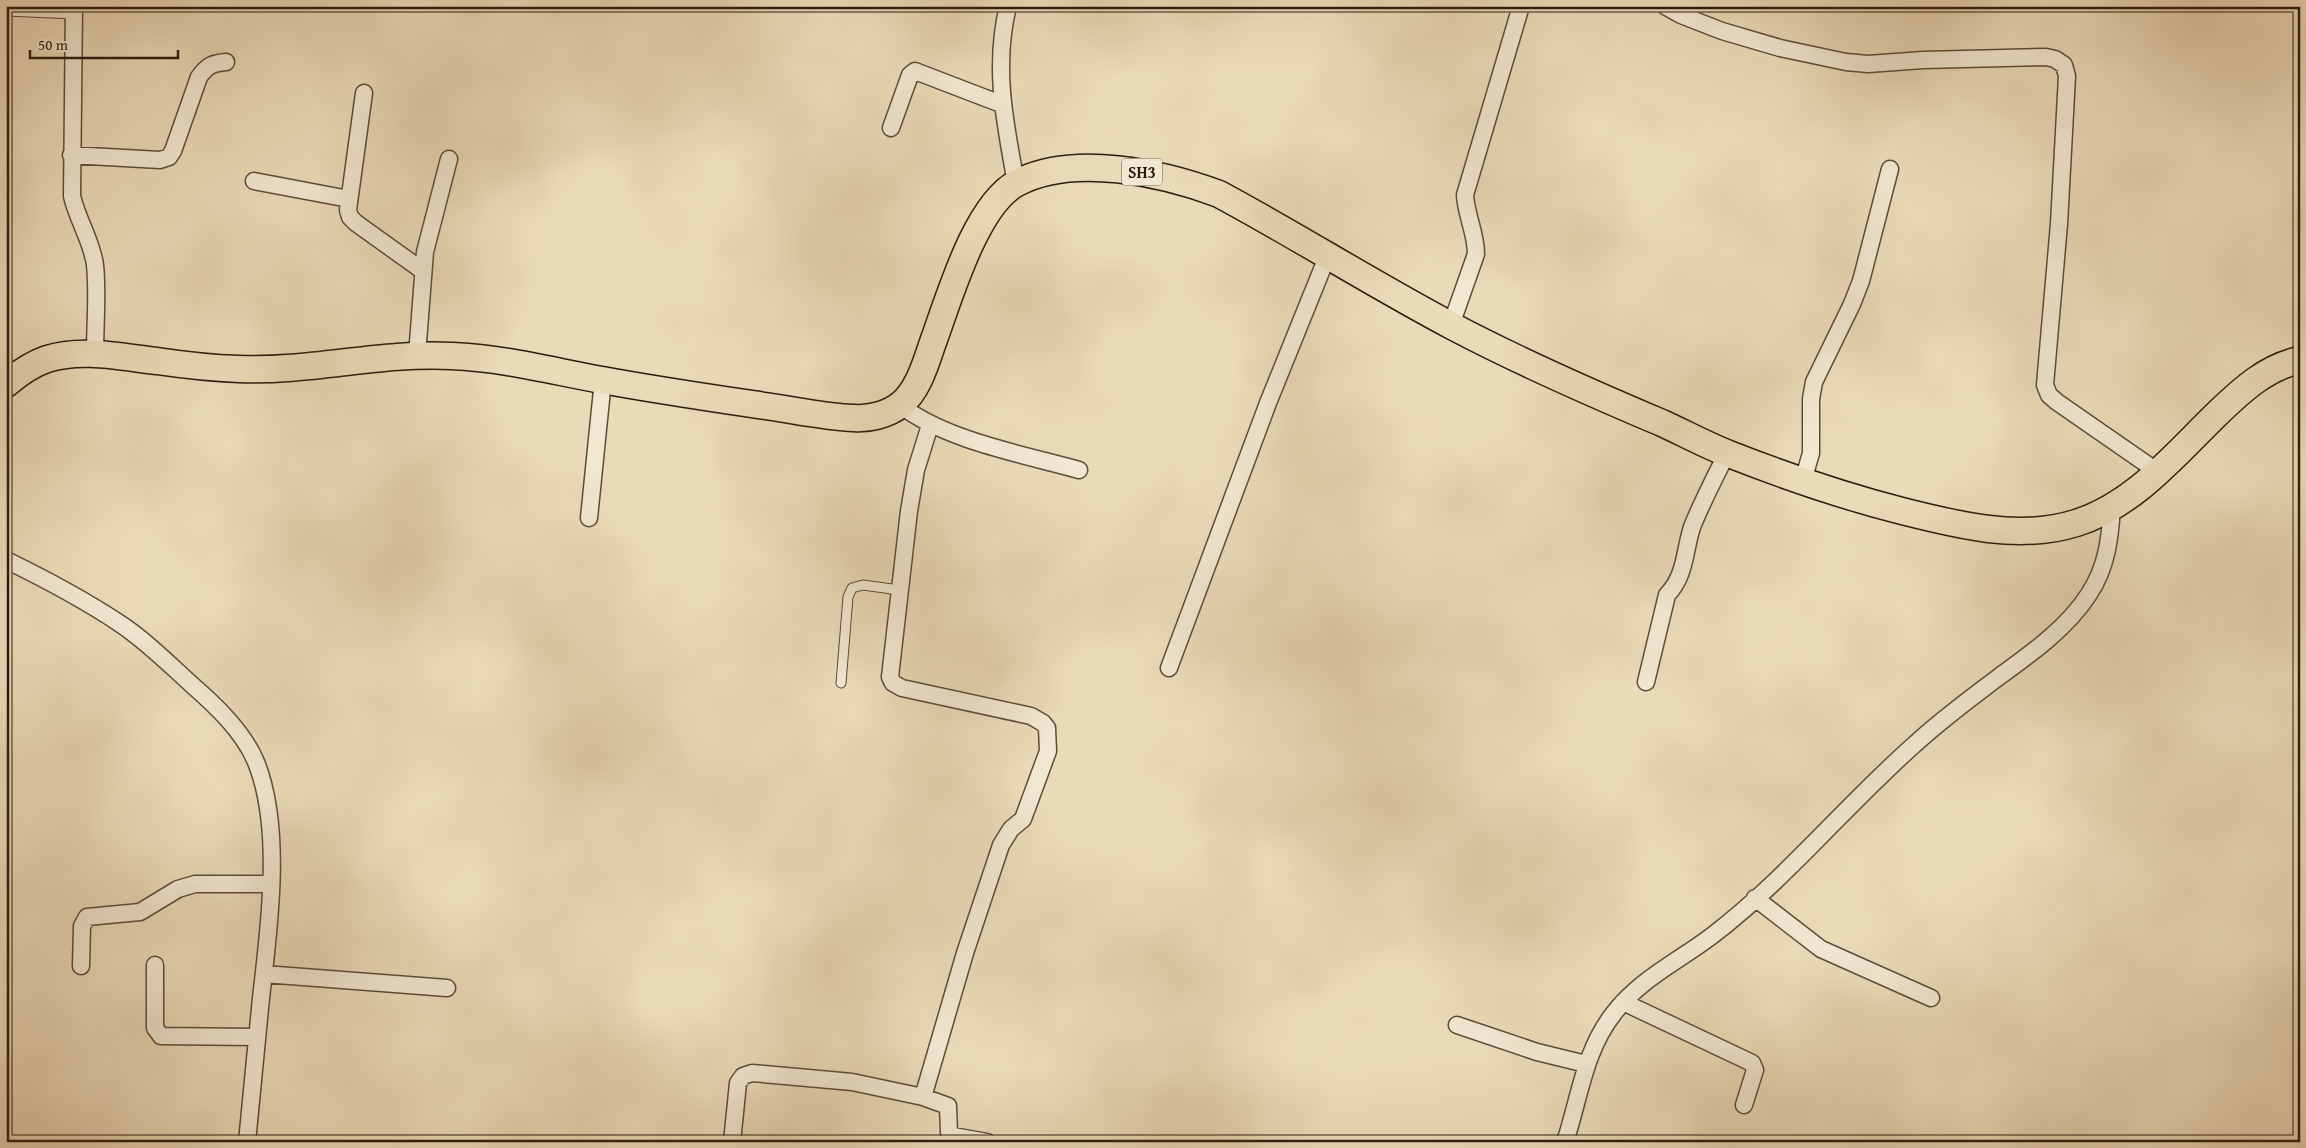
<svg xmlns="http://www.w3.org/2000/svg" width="2306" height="1148" font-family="'Gentium Book Plus',serif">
<rect width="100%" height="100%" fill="#ebdab8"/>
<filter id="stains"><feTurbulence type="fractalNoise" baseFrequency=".004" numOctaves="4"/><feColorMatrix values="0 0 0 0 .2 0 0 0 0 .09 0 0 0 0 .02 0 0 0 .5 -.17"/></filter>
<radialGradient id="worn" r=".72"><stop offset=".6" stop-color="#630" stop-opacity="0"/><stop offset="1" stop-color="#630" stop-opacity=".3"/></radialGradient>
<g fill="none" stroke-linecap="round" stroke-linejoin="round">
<g stroke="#5c4c3a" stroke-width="11">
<path id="service" d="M6,11l68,3
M841,683l7,-86 4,-9 11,-3 36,5"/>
</g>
<g stroke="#5c4c3a" stroke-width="19">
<path id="minor" d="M74,6l-2,190c5,23 20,45 23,69 3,29 0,60 0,89
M1008,6c-15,61 -3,117 8,177
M1665,6l16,9 41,16 58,17 66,14 22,2 55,-4 123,-3 9,2 9,6 3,11 -8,148 -14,161 4,10 8,7 101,70
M364,93l-16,117 2,7 6,6 67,48
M891,128l19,-53 5,-4 86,33
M71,155l89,5 9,-3 4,-6 26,-74c8,-11 13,-14 27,-15
M254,181l95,18
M1451,325l25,-71c0,-21 -10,-39 -11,-59l56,-189
M417,355l8,-103 24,-93
M900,405c47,36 122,49 179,65
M1803,481l8,-28v-54l3,-17 38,-78 9,-23 29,-112
M589,518l14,-138
M6,560c39,19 77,39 113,63 26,17 49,40 72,61 24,21 52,47 65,78 27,67 13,166 5,236 -5,48 -9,96 -14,144
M1169,668l99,-265 59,-146
M1646,682l21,-87c19,-20 17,-43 25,-68 10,-25 23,-50 35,-74
M1755,898l66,51 110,49
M155,965v63l6,8 96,1
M81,966l1,-40 5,-9 53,-5 38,-23 17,-5h75
M264,974l183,14
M1623,1002l129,61 3,7 -11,35
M1457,1025l80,27 49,12
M923,1097l42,-144 36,-108 10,-16 12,-10 25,-68 -1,-23 -4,-5 -12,-7 -129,-28 -9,-5 -3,-6 19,-166 7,-41 14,-45
M732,1142l6,-59 5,-7 9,-3 100,9 71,15 25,9 1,27 4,3 34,6
M1565,1142c15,-45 19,-91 49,-129 26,-34 65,-52 99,-78 73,-56 133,-130 202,-191 27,-25 56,-46 85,-68 32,-23 68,-49 89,-82 18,-27 21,-56 23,-87"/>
</g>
<g stroke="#2c1c10" stroke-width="29">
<path id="primary" d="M6,384c12,-10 26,-20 41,-25 35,-11 74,-2 110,2 27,4 54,7 82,8 72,3 141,-17 213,-13 51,2 100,15 150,24 54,10 109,18 163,26 29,4 60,11 89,12 15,1 33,-3 46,-13 17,-13 25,-39 32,-60 16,-43 43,-140 85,-162 56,-30 146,-10 202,11 78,42 154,90 233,132 68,36 139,67 210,97 22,10 44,22 67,31 56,22 114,42 173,57 55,14 118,30 174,12 59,-18 101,-71 143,-111 24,-23 48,-45 81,-52"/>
</g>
<use href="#service" stroke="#f2e7d1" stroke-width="9"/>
<use href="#minor" stroke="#f2e7d1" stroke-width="16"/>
<use href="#primary" stroke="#ebdab8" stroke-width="26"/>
</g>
<g text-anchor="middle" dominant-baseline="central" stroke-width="4" stroke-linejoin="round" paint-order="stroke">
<rect fill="#f2e7d1" stroke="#67594a" stroke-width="1" x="1122" y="158.5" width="40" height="27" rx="4"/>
<g font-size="16" font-weight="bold" fill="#2c1c10">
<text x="1142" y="172">SH3</text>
</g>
</g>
<rect width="2306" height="1148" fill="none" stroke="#ebdab8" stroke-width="25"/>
<rect x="8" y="8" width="2291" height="1133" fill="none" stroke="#2c1c10" stroke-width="2.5"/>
<rect x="12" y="12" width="2281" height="1123" fill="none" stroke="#2c1c10"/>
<path d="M30 50v8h148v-8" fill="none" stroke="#2c1c10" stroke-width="2.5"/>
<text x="38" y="50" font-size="15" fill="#2c1c10" stroke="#f2e7d1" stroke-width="4" paint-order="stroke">50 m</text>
<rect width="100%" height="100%" filter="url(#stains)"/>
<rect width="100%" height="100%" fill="url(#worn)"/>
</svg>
